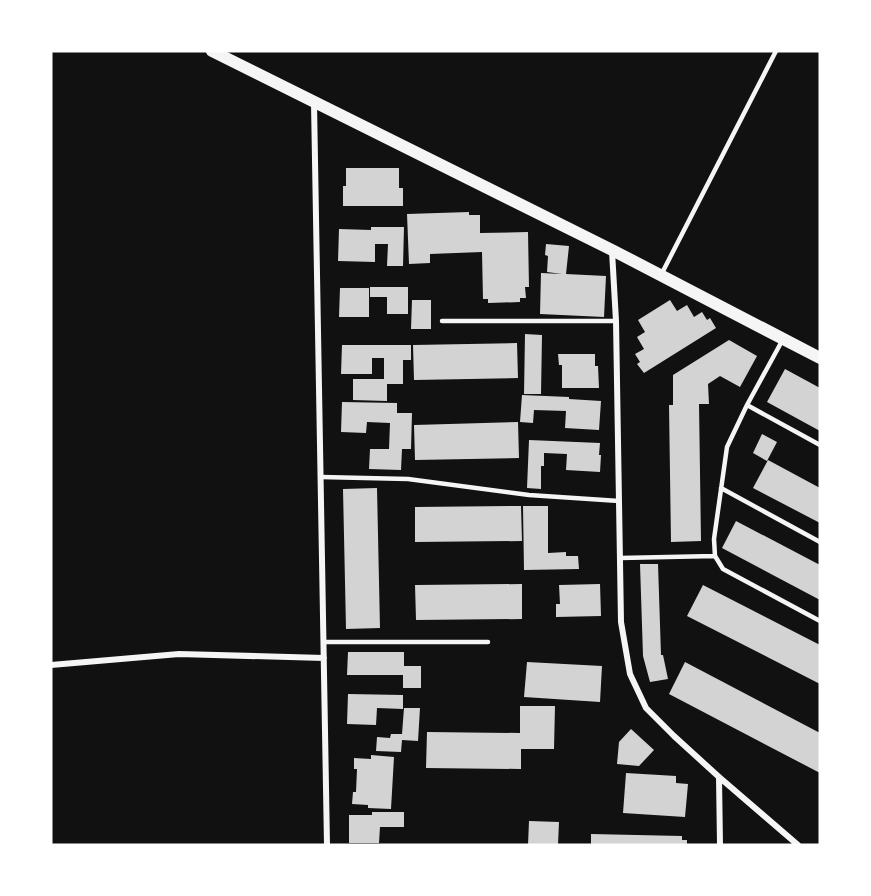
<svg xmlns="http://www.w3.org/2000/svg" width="871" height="896" font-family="Barlow,sans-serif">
<rect width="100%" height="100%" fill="#111"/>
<path fill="#d3d3d3" d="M346,168h53v20h4v18h-60v-20h3z
M469,212v3h11v18l48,-1 1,55h-4l1,11h-6v4l-32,1v-4h-5l-1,-47 -52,2v9l-21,1 -2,-50z
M371,227h33l-1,39h-16l1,-22h-13v18l-37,-1 1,-32 32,1z
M546,244l23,2 -3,28 40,2 -2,41 -64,-3 1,-41 21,1 -15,-2 1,-16 -3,-1z
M370,287h38v27h-21v-17h-17z
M340,288h29v29h-30z
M412,300h19v29h-20z
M670,300l7,11 10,-6 7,12 8,-5 5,8 3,-2 6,10 -72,45 -7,-9 3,-2 -5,-8 9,-5 -7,-12 8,-5 -7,-12z
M525,334l17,1 -1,59h-17z
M729,340l28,16 -17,31 -20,-11 -12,8 1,20h-10l2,137 -30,1 -2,-137h4v-30z
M517,343l1,35 -104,2 -1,-35z
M342,345h69v15h-8v24h-16v17l-34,-1v-21h31v-21h-12v16h-31z
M558,354h37v12h3l1,22h-37v-23h-3z
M785,369l35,19v43l-53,-29z
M522,395l47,2v2l32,2 -2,29 -34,-2 1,-17 -32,-1 -1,13 -13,-1z
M342,402l55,1v10h15l-1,36h-9l-1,21 -32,-1 1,-20h19l1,-26 -23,-1 -1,11 -25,-1z
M518,422l1,36 -104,2 -1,-35z
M762,434l15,8 -10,19 -14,-8z
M529,440l71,3 -1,12h2l-1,17 -34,-2 1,-16 -23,-1v13h-3v23l-14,-1z
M768,460l52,28v35l-67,-35z
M377,488l3,140 -34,1 -3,-140z
M521,506l1,35 -107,1v-35z
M523,506h25v47l18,-1v4h12l1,13 -55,1z
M736,521l84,44v35l-98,-52z
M640,564h18l3,91h2l5,24 -18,3 -7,-26z
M522,584v35l-106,1 -1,-35z
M600,584l1,32 -45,1v-13h4l-1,-19z
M703,585l117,60v39l-133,-68z
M348,652h56v14h17v22h-18v-13h-56z
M527,662l75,4 -2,36 -76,-5z
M685,662l135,71v40l-151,-79z
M348,694l55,1v14l-26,-1 -1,17 -29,-1z
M520,706h35l-1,43h-33v20l-95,-1 1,-36 93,1z
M404,708h16l-2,33 -16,-1 -1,12 -25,-1 1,-14 13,1 1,-4h11z
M631,729l23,21 -15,16 -22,-2 2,-22z
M371,755l23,2 -3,52 -23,-1v-3l-16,-1 1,-12h3l1,-23h-3v-11l17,1z
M626,773l50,3v7l12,1 -3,33 -62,-4z
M372,812h32v15h-24l-1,16h-30v-28h23z
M529,821l30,1 -1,23h-30z
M591,834l91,2v4h5v5h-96z"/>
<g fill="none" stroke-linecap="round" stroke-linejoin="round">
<path stroke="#f5f5f5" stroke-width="4.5" d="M661,275l115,-224
M442,321h174
M782,341l-35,64 -20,42 -13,92 1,17 8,13 97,52
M747,405l73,40
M321,477l87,2 121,16 90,6
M721,488l99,54
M620,558l95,-2
M324,642h164"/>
<path stroke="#f5f5f5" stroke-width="6" d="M314,103l13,742
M612,251l4,70 5,301 9,52 16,34 28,28 45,41 79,68
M51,665l128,-11 145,4
M719,777l1,68"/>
<path stroke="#f5f5f5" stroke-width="12" d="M212,51l400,199 208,108"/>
</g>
<rect width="871" height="896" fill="none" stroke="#ffffff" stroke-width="105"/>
</svg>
